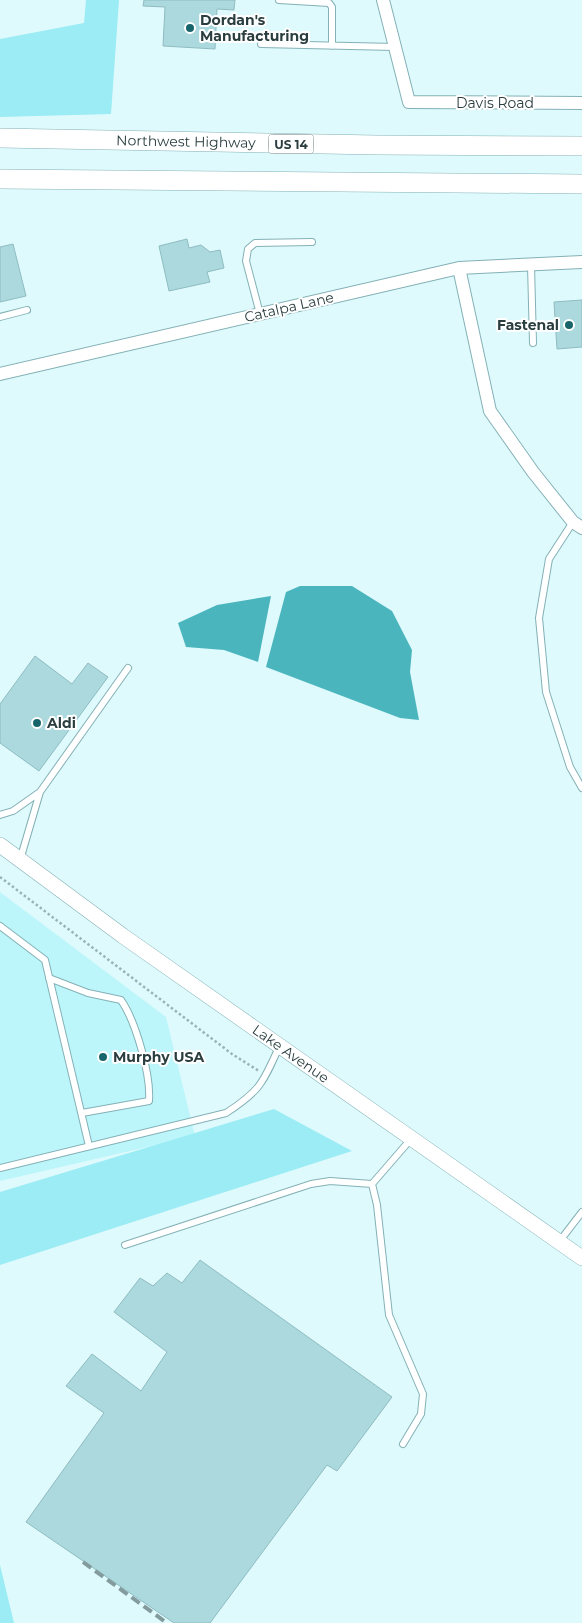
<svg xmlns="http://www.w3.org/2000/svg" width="582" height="1623" font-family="Montserrat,sans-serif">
<rect width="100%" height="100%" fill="#defafd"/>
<path fill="#bcf6fb" d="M0,892l166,125 29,119 -195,45z"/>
<path fill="#9becf4" d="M86,0h33l-8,114 -111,3v-78l84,-16z
M274,1109l78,42 -352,114v-73z
M0,1565l14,58h-14z"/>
<path fill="#4bb5be" d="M300,586h52l40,25 20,39 -2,22 9,48 -19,-2 -134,-51 20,-75z
M271,596l-13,66 -34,-12 -38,-3 -8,-24 39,-18z"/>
<path fill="#abd9de" stroke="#8fbcc1" d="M144,0h91l-1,10 -17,-1 -2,40 -52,-3 2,-39 -22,-1z
M187,239l2,9 12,-3 9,7 10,-2 4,18 -17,4 3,10 -41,9 -10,-45z
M13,244l13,52 -26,6v-55z
M582,300v47l-25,2 -3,-47z
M35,656l37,28 16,-21 20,14 -69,94 -39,-28v-39z
M200,1260l192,137 -55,74 -10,-6 -117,158h-36l-148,-101 78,-109 -38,-27 26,-32 49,37 26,-39 -53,-40 26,-34 13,8 14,-13 15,10z"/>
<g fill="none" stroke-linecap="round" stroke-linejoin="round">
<g stroke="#84b1b6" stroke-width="8">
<path id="service" d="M279,0l50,3 3,4v39
M261,44l134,3
M531,265l2,78
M260,314l-14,-53 2,-12 7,-6 57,-1
M0,317l27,-7
M573,522l-24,37 -10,59 7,74 24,75 12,21
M0,815l13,-4 27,-19 88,-124
M20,860l20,-68
M0,926l45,34 44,186
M49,978l39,15 33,7c15,22 30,75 28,101l-67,12
M0,1168l226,-55c34,-22 37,-30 53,-66
M559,1242l23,-30
M125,1245l186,-61 19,-3 42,3
M403,1444l18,-30 2,-20 -34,-79 -12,-110 -5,-21 39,-45"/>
</g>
<g stroke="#84b1b6" stroke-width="14">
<path id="minor" d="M383,0l26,102 173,1
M459,268l31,143 43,61 40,50 9,6
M0,374l459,-106 123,-6"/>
</g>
<g stroke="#84b1b6" stroke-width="16">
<g id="tertiary">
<path id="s1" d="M0,845l123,91 459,322"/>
</g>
</g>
<g stroke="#84b1b6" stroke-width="20">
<g id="primary">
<path id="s2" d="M0,138l377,7 205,1"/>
<path d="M0,179l582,5"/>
</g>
</g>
<path stroke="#9ab3b5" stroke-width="2.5" stroke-dasharray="2.5 2.5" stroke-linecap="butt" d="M0,877l232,177 27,17"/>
<use href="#service" stroke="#fff" stroke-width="6"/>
<use href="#minor" stroke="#fff" stroke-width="12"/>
<use href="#tertiary" stroke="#fff" stroke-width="15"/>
<use href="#primary" stroke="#fff" stroke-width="19"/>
<path stroke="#849b9e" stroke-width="4" stroke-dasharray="10 5" stroke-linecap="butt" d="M83,1562l84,61"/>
</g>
<g fill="#17656b" stroke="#fff" stroke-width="2">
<circle cx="190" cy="28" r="5"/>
<circle cx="569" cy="325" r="5"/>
<circle cx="37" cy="723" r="5"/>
<circle cx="103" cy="1057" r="5"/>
</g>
<g text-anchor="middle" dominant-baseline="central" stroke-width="4" stroke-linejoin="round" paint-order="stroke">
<rect fill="#fff" stroke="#6a7779" stroke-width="1" x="268.5" y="134.5" width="45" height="19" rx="4"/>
<g font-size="12" font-weight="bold" fill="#2a3d3f">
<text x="291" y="144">US 14</text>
</g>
<g font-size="14" font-weight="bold" fill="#2a3d3f" stroke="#fff" text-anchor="start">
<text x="200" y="20">Dordan's<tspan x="200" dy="16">Manufacturing</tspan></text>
<text x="559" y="325" text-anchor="end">Fastenal</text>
<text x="47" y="723">Aldi</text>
<text x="113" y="1057">Murphy USA</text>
</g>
<g font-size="14" fill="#2a3d3f" stroke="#fff">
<text x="495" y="103">Davis Road</text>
<text stroke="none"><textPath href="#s2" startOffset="186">Northwest Highway</textPath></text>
<text transform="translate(289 307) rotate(-13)">Catalpa Lane</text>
<text stroke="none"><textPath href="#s1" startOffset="358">Lake Avenue</textPath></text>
</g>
</g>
</svg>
